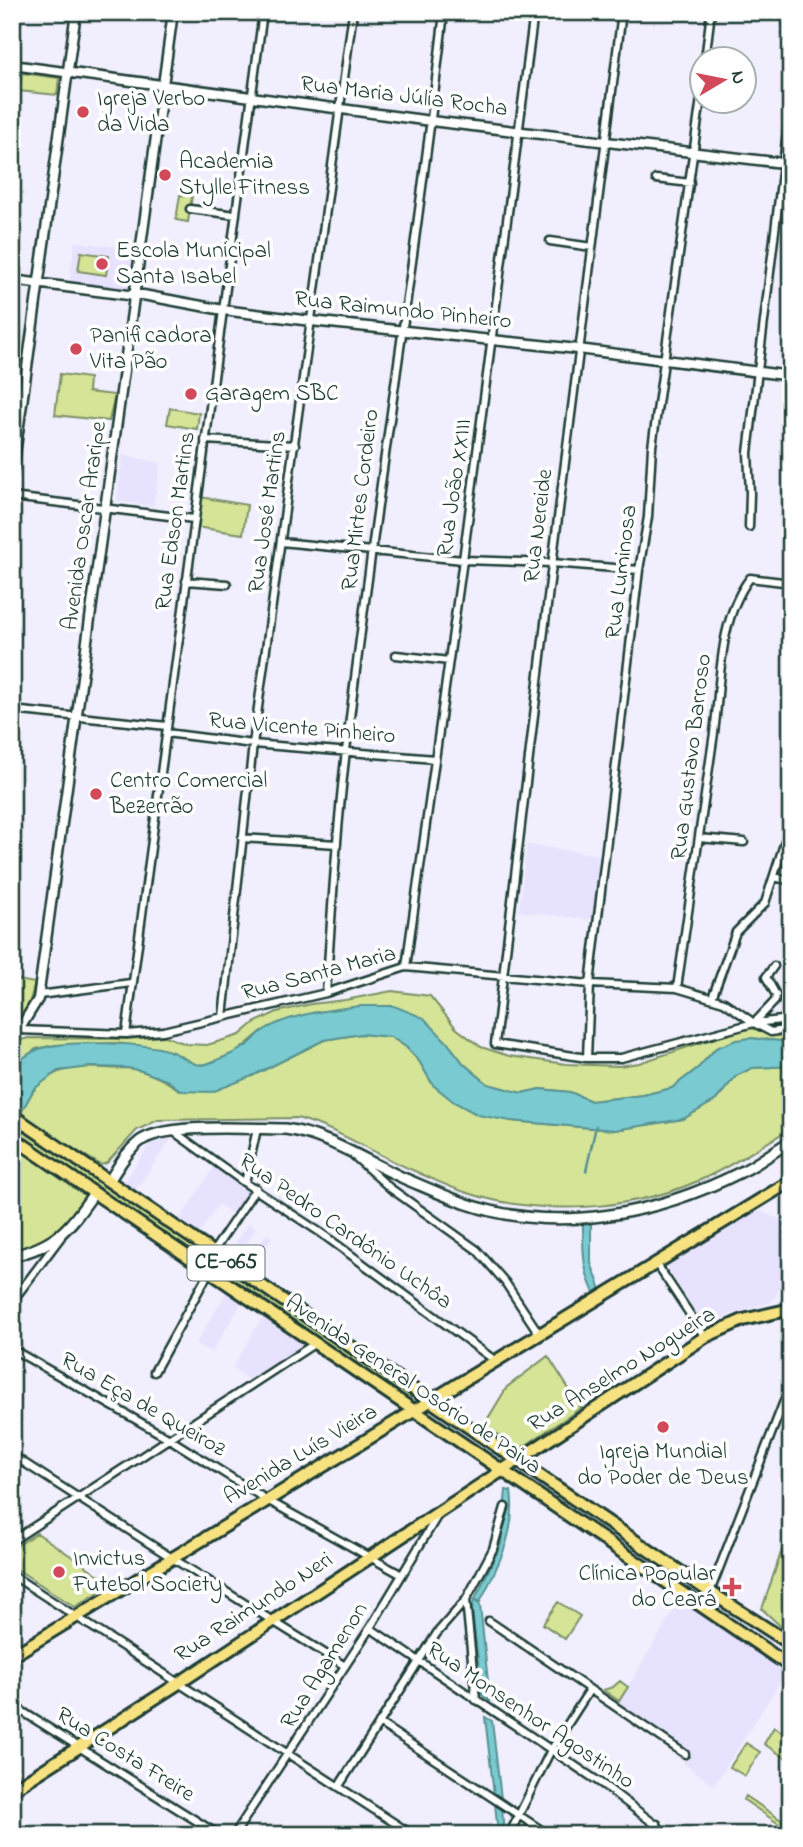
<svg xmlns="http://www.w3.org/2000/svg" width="803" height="1847" font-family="'Indie Flower',sans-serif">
<rect width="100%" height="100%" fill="#f1eefe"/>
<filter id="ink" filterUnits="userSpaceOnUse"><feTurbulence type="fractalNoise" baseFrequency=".0143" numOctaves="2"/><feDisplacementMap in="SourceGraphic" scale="14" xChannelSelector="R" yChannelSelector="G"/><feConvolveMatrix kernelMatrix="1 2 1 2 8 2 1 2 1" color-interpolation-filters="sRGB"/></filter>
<g filter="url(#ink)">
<path fill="#e7e2fd" d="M75,242l59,7 -6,42 -59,-7z
M123,455l38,8 -8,43 -36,-5z
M527,845l74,10 -7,65 -75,-9z
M172,1138l-39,55 -11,-8 29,-42z
M215,1166l34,24 -16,24 -15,-10 -21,33 -20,-13z
M757,1210l34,14v37l-15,35 -5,6 -36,11 -30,14 -37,-58v-4z
M248,1223l8,5 -21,34 -8,-5z
M266,1234l6,3 -22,35 -6,-4z
M227,1292l15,10 -31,51 -15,-10z
M263,1316l44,30 -58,35 -16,-14z
M680,1600l107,71 -73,114 -31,-22 6,-11 -72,-47z"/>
<path fill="#d5e497" stroke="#7a9066" stroke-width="2" d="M22,73l37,5 -2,17 -38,-4z
M180,195l12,1 -4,26 -12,-2z
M81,252l28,4 -3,19 -28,-4z
M60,374l29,4 -1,14 27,3 -6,26 -54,-6z
M170,408l29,5 -2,16 -30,-5z
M200,497l47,8 -4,29 -48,-7z
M12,979l23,4 -9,31 -8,13 -6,-6z
M392,991l38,5 26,32 25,19 28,9 57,8 53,2 20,-3 101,-33 11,-2 20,5 20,-1v10l-41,-4 -34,10 -17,19 -27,21 -29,7 -52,6 -21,-9 -30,-3 -18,4 -34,-9 -24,-20 -18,-23 -86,-35 -48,7 -30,10 -20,8 -25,21 -30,12 -10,1 -25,-13 -13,-4 -44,-5 -60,2 -19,4 -24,18v-19l6,-7 10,-3 99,1 38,-3 21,8 21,1 33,-10 14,-12 23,-11 34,-8 34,-4z
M361,1034l30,3 15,10 13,14 14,24 78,36 104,9 68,-11 33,-19 20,-24 16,-8 39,-2v62c-26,16 -52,33 -78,46 -71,36 -169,44 -245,19 -17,-5 -33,-13 -49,-20 -42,-17 -78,-43 -122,-55l-139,2 -21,10 -30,33 -6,2 -81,-48c15,-44 43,-52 85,-49 7,1 15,0 22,0 20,2 38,12 54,23l71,-15 72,-36z
M18,1128l189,127 -5,7 -186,-131z
M12,1144l77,52c-26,35 -34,45 -77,58z
M212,1259l201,137 -4,3 -202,-133z
M548,1356l33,52 -61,41 -36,-24 23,-38z
M791,1523v113l-29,-27z
M37,1533l75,51 -37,23 -63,-41v-17z
M558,1602l22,14 -15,23 -22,-15z
M620,1681l8,6 -9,14 -16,-11 10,-3z
M774,1727l17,11 -2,22 -25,-16z
M746,1743l14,9 -15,24 -15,-9z
M746,1796l38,26v2l-2,2 -38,-26z"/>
<path fill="#7acbd1" stroke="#569292" stroke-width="2" d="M360,1006h34l30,12 22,23 18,23 24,20 34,9 18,-4 30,3 21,9 52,-6 29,-7 27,-21 17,-19 20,-8 14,-2 41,4v24l-39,2 -16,8 -20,24 -33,19 -68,11 -104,-9 -33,-6 -24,-13 -21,-17 -14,-24 -13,-14 -15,-10 -30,-3 -37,6 -72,36 -40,16 -31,-1 -13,-10 -26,-10 -14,-3 -38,-1 -32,4 -24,18 -12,22 -10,30v-74c8,-6 17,-15 27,-18 25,-9 109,-7 133,3 11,4 22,16 34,12 11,-3 36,-14 44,-21 4,-3 7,-8 11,-11 26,-18 68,-22 99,-26z
M591,1221v42l11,29 -6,4c-14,-24 -13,-47 -13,-74z
M506,1490l5,1c6,42 -13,74 -31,111l-5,-3 26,-55z
M474,1600l6,5 10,96 -8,-6 -10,-86z
M485,1717l7,4 9,78 -7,-4z
M495,1803l7,4 2,28h-6z"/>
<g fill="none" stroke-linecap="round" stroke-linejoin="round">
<path stroke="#569292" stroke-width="2.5" d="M586,1171l10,-45"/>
<g stroke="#1f3d34" stroke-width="11">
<path id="minor" d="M622,12l-73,577 -54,455 92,14h34l133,-35 37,-4
M705,60l6,-48
M656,179l34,4
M190,209l46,6
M550,241l42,6
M205,440l90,5
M12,497l182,22
M749,527l1,-34 -2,-40 43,-354
M281,542l182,18 89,3 87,7
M186,581l41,3
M396,655l53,6
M12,710l155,16
M166,733l87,11 182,15
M242,838l95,6
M699,838l45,4
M774,877l17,4
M406,967l57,-407 71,-548
M677,988c13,-85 24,-170 37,-255 7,-51 4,-113 36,-155l41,5
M326,993c6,-81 10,-162 20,-242 29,-247 70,-492 98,-739
M39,995l92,-12
M712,998l24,-66 29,-29 21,-65 5,-29
M223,1017l30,-273 100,-732
M755,1022l20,-21 1,-6 -10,-18 8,-11
M19,1030l107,4 37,-3 163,-38 80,-26 184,17 87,4 47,14 30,21 17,9 20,-3
M126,1034l137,-1022
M587,1058l3,-74 49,-414 9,-53 4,-70 50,-356
M173,1131l72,52 76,50 176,129
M354,1156l36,32 87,62 28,32 35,53
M245,1183l12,-54
M656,1263l49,74
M202,1268l54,-80
M12,1302l49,-65
M12,1349l156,89 99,62 135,75
M154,1372l55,-100
M12,1455l160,103 173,108
M12,1541l302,-197
M12,1575l401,260
M710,1592l81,-209
M489,1621l196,133
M370,1628l235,158 64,49
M476,1700l-10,-100 27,-51 12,-42
M12,1705l207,130
M379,1723l170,112
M339,1786l98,-153 29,-33
M234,1835l136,-207 68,-113
M509,1835l42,-85 38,-59
M650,1835l7,-11"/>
</g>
<g stroke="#1f3d34" stroke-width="13">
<path id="tertiary" d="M12,65l419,56 360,43
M12,280l116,15h15l80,15 88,11 267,28 213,27
M12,476l64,-464
M12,1036l7,-6 19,-31 135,-987"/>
</g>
<g stroke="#1f3d34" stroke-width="14">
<path id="secondary" d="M109,1181c9,-13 17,-29 30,-39 23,-20 113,-13 146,-13 42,5 83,34 123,51 19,8 39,17 59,24 91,31 191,10 274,-32 17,-8 33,-21 50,-31
M12,1256c45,-10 57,-28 82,-63"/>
</g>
<g stroke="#1f3d34" stroke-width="16">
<path id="primary" d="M12,1115l698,477 81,52
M12,1137l779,530
M12,1656l779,-475
M12,1790l167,-107 526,-346 38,-17 48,-11"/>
</g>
<use href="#minor" stroke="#fff" stroke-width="6"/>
<use href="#tertiary" stroke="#fff" stroke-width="8"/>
<use href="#secondary" stroke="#fff" stroke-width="9"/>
<use href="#primary" stroke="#f7e281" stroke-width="10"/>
</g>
</g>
<g fill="#d1495b" stroke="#fff" stroke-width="2.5">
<circle cx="83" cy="112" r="7"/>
<circle cx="165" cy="175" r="7"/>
<circle cx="102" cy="264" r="7"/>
<circle cx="76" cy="349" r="7"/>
<circle cx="191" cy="394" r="7"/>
<circle cx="96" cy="794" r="7"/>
<circle cx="663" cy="1427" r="7"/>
<circle cx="59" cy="1572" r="7"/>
<path d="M728.5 1576.5h7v7h7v7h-7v7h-7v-7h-7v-7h7z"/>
</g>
<g text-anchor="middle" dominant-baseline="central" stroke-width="7" stroke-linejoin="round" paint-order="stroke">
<rect fill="#fff" stroke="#627771" stroke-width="2" x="187.5" y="1245.5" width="77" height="35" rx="5"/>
<g font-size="21" font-weight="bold" fill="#1f3d34">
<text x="226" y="1263">CE-065</text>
</g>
<g font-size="23" fill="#1f3d34" stroke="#fff">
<text transform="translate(404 97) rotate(7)">Rua Maria Júlia Rocha</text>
<text transform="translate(403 311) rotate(6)">Rua Raimundo Pinheiro</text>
<text transform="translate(455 488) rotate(-82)">Rua João XXIII</text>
<text transform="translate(361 500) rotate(-83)">Rua Mirtes Cordeiro</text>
<text transform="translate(268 512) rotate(-82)">Rua José Martins</text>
<text transform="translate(176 521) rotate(-82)">Rua Edson Martins</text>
<text transform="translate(85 526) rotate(-82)">Avenida Oscar Araripe</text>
<text transform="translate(539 526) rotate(-83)">Rua Nereide</text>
<text transform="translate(622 572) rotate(-83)">Rua Luminosa</text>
<text transform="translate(302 729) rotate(5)">Rua Vicente Pinheiro</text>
<text transform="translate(692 757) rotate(-83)">Rua Gustavo Barroso</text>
<text transform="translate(319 974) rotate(-15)">Rua Santa Maria</text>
<text transform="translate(345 1232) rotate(35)">Rua Pedro Cardônio Uchôa</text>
<text transform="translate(622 1370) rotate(-32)">Rua Anselmo Nogueira</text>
<text transform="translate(413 1385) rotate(34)">Avenida General Osório de Paiva</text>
<text transform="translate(143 1405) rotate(30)">Rua Eça de Queiroz</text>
<text transform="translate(301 1455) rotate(-31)">Avenida Luís Vieira</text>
<text transform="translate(254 1608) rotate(-33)">Rua Raimundo Neri</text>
<text transform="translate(325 1666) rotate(-58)">Rua Agamenon</text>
<text transform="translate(530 1716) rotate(34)">Rua Monsenhor Agostinho</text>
<text transform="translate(125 1755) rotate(32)">Rua Costa Freire</text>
</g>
<g font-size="23" fill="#1f3d34" stroke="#fff" text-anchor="start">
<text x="97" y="99">Igreja Verbo<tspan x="97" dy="26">da Vida</tspan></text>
<text x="179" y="162">Academia<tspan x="179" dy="26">Stylle Fitness</tspan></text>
<text x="116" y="251">Escola Municipal<tspan x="116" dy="26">Santa Isabel</tspan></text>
<text x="90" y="336">Panificadora<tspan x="90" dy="26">Vita Pão</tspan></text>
<text x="205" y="394">Garagem SBC</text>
<text x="110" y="781">Centro Comercial<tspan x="110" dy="26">Bezerrão</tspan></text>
<text x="663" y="1452" text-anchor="middle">Igreja Mundial<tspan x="663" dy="26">do Poder de Deus</tspan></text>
<text x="73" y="1559">Invictus<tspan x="73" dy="26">Futebol Society</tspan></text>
<text x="716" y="1574" text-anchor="end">Clínica Popular<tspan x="716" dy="26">do Ceará</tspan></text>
</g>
</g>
<rect width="803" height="1847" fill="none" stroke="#fff" stroke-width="42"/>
<rect x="21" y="21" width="761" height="1805" fill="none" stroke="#1f3d34" stroke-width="2.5" filter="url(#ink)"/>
<g transform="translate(723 80) rotate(80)"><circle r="33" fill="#ffffff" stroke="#a5b1ae" stroke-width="2"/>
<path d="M0-5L12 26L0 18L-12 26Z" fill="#d1495b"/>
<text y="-10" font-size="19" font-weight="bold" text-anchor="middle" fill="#1f3d34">N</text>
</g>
</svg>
